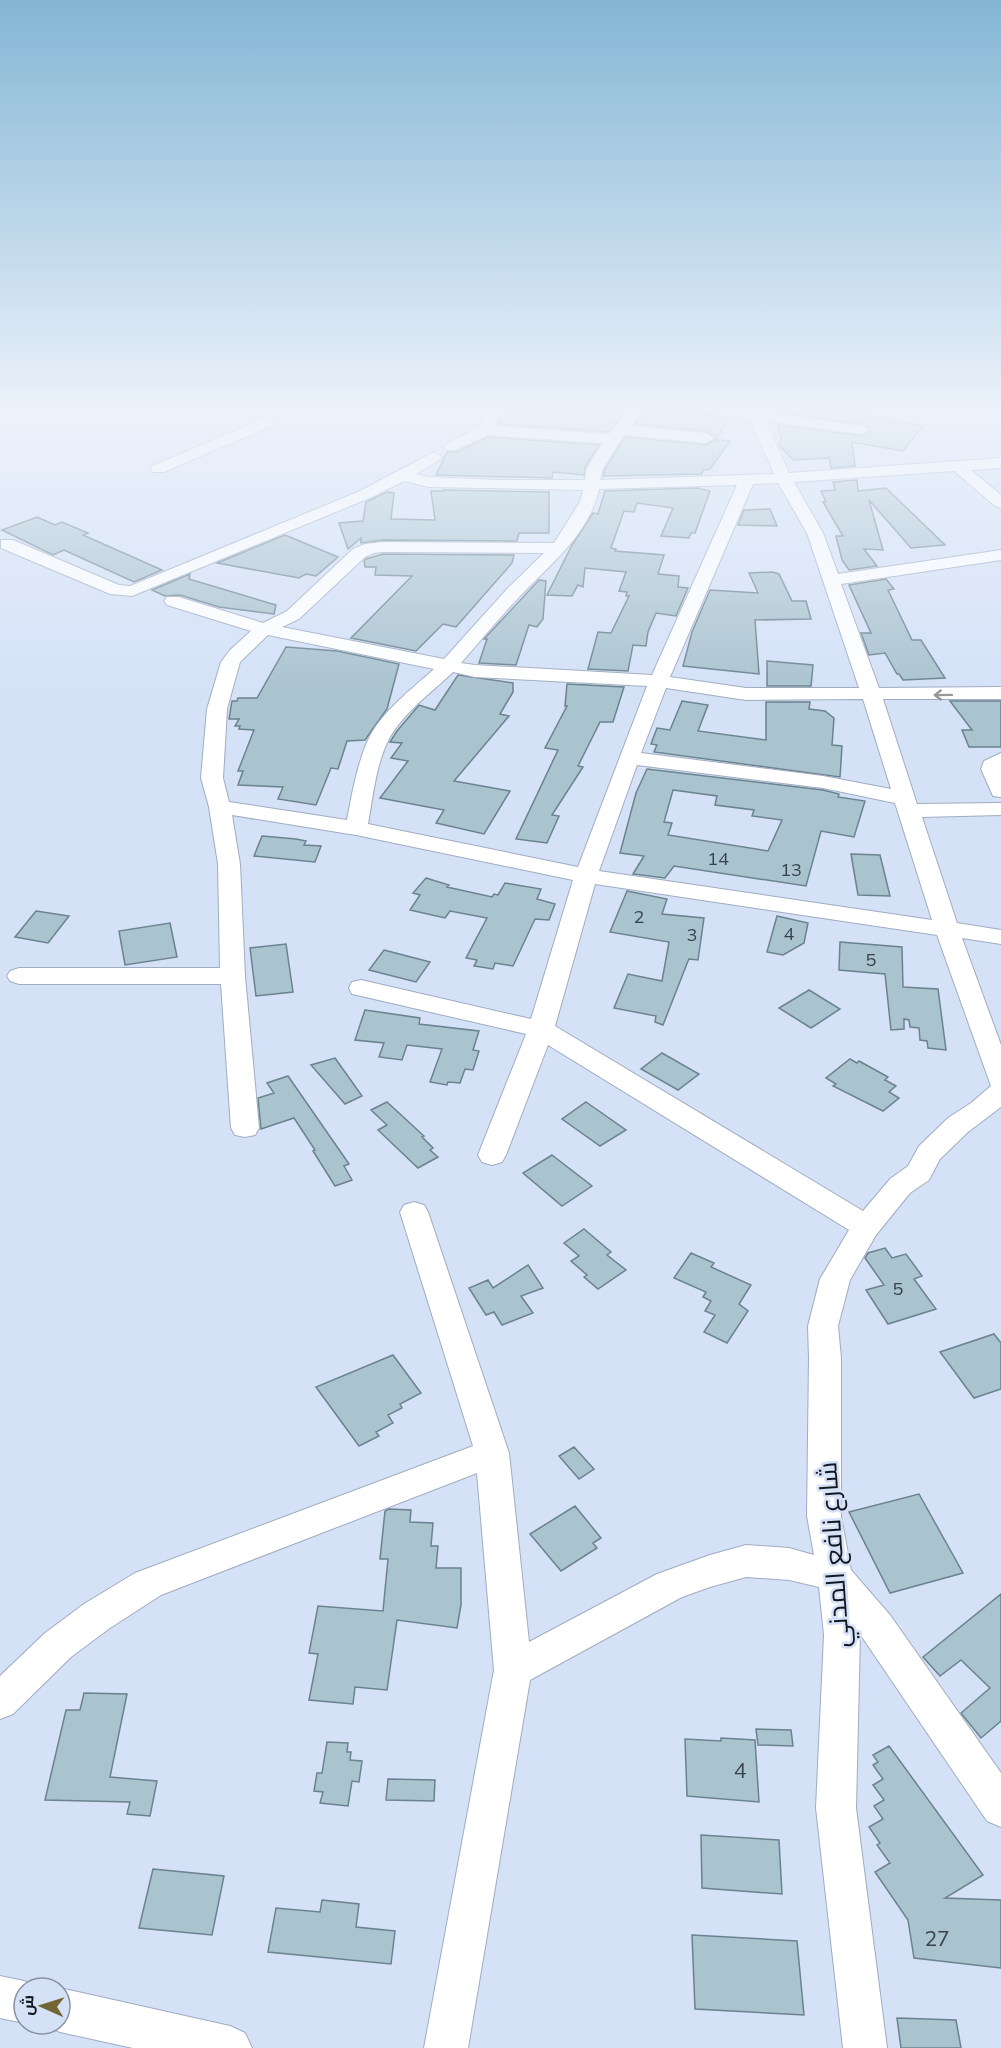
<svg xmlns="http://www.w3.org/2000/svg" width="1001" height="2048" font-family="Mulish,Cairo,sans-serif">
<rect width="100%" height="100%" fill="#d4e1f7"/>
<path fill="#a9c3cf" stroke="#6b838f" stroke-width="1.5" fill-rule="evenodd" d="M578,408h50l-20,24 -110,-8 6,-13 71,3z
M647,408l47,1 4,4 31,5 -13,22 14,1 -20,28 -7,1 -1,4 -99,2 2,-7 20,-32 81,8 10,-6 -10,-8 -71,-7z
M774,408h60v1l26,4 -1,2 64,11 -20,25 -51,-9 3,24 -24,2 -2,-10 -36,2 -14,-15 2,-6 -3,-14 84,11 8,-4v-4l-8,-4 -87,-12z
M488,437l111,8 -14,22 -1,8 -31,-3 -1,6 -116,-3 11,-23h10z
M857,480l1,11 28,-3 59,57 -34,3 -42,-48 14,50 -19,-1 13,17 -28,4 -7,-10 -6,-24h7l-20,-34h3l-5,-11 14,-1 -2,-8z
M697,488l13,3 -15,42h-4l-2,5 -28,-2 12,-28 -36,-5 -3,9 -10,-1 -13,37 5,1 -1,2 49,4 -6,19 21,2 -1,11 10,1 -12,28 -20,-3 -8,19 -2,14 -13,-1 -5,26 -40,-2 10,-37 13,1 18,-37h-3l1,-4 -8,-1 7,-19 -41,-4 -2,19 -5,-2 -6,11 -25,-1 25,-50 21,-32 5,1 7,-23z
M442,490l107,2v41h-30l-2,8 -134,-1 -22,3v-5l-13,11 -9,-26 24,-2 3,-19 21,-10 7,1 -3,26 44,1 -4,-29h13z
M770,509l7,17 -39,-1 6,-15z
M37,517l18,8 7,-3 26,11 -5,2 79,35 -28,12 -70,-32 -11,5 -51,-25z
M285,535l53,22 -22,19 -10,-2 -7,4 -82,-15z
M383,554l131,1 -2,8 -56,64 -13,-3 -27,27 -65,-13 61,-62 -37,-1 1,-8h-11l-1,-6 2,-2z
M772,572l7,2 13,27h14l5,18 -56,1 4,54 -76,-8 9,-34 18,-42 48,3 -9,-20z
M190,574l-1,5 87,26 -2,9 -55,-7 -39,-12 -15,1 -13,-6z
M886,579l8,10 -6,1 24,50h9l24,38 -42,2 -4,-6h-2l-12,-21 -16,2 -8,-22h10l-22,-48z
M539,580l7,1 -3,38 -6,8 -8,-2 -13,40 -37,-2 8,-24h-3z
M286,647l51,4 62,13 -12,45 -22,31 -18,1 -9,28 -7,-1 -15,37 -38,-6 5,-12 -45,-2 5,-14h-5l16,-41 -15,-1 1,-3h-5l4,-7h-10l3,-18h5l1,-3h19z
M767,661l46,4 -2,21h-44z
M458,675l55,8v9l-13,22 9,2 -55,65 56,10 -26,43 -48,-11 8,-13 -64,-12 28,-37 -17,-3 11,-15 -12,-1 7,-11 22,-26 16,5z
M567,684l57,3 -11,35h-13l-22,44 5,1 -31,48 7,1 -12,27 -31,-4 42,-89 -13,-2 22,-42h-2z
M682,701l26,4 -10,26 68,9v-38h44l-1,7 16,2 9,7 -2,27 10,1 -2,31 -186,-25 3,-7 -6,-1 6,-16 13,2z
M950,701h51v46h-32l-7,-17h10z
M647,769l176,21 16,4 -1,3 27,4 -11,36 -33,-6 -15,55 -132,-20 -9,12 -32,-4 11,-18 -24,-3 16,-60zM673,790l44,6 -2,9 39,5 -2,6 30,4 -14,31 -100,-16 4,-12 -8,-1z
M262,836l34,3 10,2 -2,4 17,1 -6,16 -61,-6z
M851,854l29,1 10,41 -32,-1z
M426,878l23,7 -2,2 45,10 2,-3 4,1 7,-12 36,6 -4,10 18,5 -6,16 -14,-1 -22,47 -18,-3 -2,6 -19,-3 3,-6 -11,-2 21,-40 -37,-7 -5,7 -35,-8 10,-15 -7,-2z
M627,891l40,8 -5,15 42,4 -6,42 -9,-1 -1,2 -25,64 -8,-3 1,-6 -42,-8 14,-34 34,7 7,-39 -59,-10z
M36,911l33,5 -21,27 -33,-6z
M777,916l31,7 -4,20 -21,12 -16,-3z
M170,923l7,34 -52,8 -6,-34z
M840,942l62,5 1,40 35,2 8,61 -18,-2 -1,-7 -7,-1 -1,-12 -9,-1 -1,-7 -5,-1v10l-13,1 -6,-56 -46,-4z
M286,944l7,48 -37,4 -6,-48z
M384,950l46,12 -14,20 -47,-12z
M809,990l31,19 -29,19 -32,-20z
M365,1010l55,8 -1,6 60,7 -6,19 6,1 -6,19 -8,-1 -5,14 -12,-1 -1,3 -17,-3 12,-33 -35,-4 -5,15 -23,-3 5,-14 -29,-3z
M662,1053l37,21 -21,16 -37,-21z
M335,1058l27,38 -17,8 -34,-39z
M850,1059l7,4 2,-2 29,16 -3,3 11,6 -7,6 10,6 -16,13 -50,-25 3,-2 -10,-6z
M288,1076l61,88 -5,2 8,14 -17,6 -22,-35 2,-1 -21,-32 -33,11 -3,-31 16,-5 -7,-10z
M387,1102l37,34 -2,1 11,11 -3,2 8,7 -20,11 -40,-38 9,-5 -16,-15z
M586,1102l40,28 -26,16 -38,-27z
M552,1155l40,31 -30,20 -39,-33z
M584,1229l27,23 -4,3 19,15 -28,19 -14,-12 3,-2 -16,-14 8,-5 -15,-13z
M885,1248l7,10 14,-4 16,22 -8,3 22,30 -48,15 -22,-34 18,-5 -19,-27 3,-5z
M691,1253l23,10 -3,4 40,18 -12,19 9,7 -21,32 -23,-11 11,-17 -10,-4 6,-10 -8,-4 3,-5 -32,-14z
M528,1265l15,23 -22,8 12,17 -31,12 -8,-13 -8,3 -17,-27 19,-8 5,8z
M994,1334l7,9v46l-27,9 -34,-46z
M393,1355l28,38 -21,11 2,4 -14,7 5,8 -17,9 3,4 -20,10 -43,-59z
M574,1447l20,22 -15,10 -20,-23z
M919,1494l44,79 -73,20 -41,-81z
M575,1506l26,32 -8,5 4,5 -36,23 -31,-37z
M389,1509l22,1 -1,12 23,1 -2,23h7l-2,22h25v37l-4,23 -60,-8 -10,70 -32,-3 -2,17 -44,-4 9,-46 -9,-1 9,-47 65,5 5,-52h-8l5,-48z
M1001,1594v127l-20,17 -20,-25 29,-25 -29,-28 -21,16 -17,-19z
M84,1693l43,1 -17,83 47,4 -7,35 -23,-2 3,-12 -85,-2 21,-90h14z
M756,1729l35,1 2,16 -35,-1z
M721,1738l34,2 4,62 -72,-6 -2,-57 36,2z
M327,1742l21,1 -1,9h4l-1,8 12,1 -3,21 -7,-1 -4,25 -28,-3 3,-11 -9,-1 3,-18h5z
M889,1746l94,129 -38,23 56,2v68l-87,-10 -6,-38 -33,-48 15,-9 -13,-18 3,-2 -11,-16 14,-8 -9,-13 10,-6 -11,-15 10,-6 -10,-14 5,-3 -5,-7z
M388,1779l47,1 -1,21 -48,-1z
M701,1835l78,5 3,54 -80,-6z
M153,1869l71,7 -12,59 -73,-7z
M322,1900l37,4 -3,23 39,4 -4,33 -123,-12 8,-44 44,4z
M692,1935l105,6 7,74 -109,-6z
M897,2018l59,2 5,28h-60z"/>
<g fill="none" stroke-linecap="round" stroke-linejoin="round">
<g stroke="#9facc1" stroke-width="2">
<path id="minor" d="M273,408h15l-17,18 -107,46h-12l-2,-3 2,-3 109,-46z
M489,408h14l-8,18 114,8 22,-26h14l-14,18 75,7 8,5 -8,5 -82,-8 -21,33 -3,12 174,-6 -24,-55 -47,-7 -5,-1 -2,-3 50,2v-2h14l2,4 100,14 7,4 -7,4 -96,-13 23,52 212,-15v10l-30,2 30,25v13l-6,-2 -41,-35 -160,11 29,51 15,41 163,-24v10l-160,24 38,104 122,-1v12h-118l34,105 84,-1v12l-79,2 35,106 44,7v14l-39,-6 39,107v62l-33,25 -28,27 -11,21 -19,13 -34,42 -26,45 -12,46 3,32v158l10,54 39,45 111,158v54l-14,-6 -127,-187 -4,174 31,240h-44l-27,-240 8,-173 -5,-48 -30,-7 -43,-3 -36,10 -28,10 -152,83 -62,368h-44l70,-378 -17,-197 -316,122 -51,33 -39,29 -58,57 -13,5v-43l45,-43 39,-29 51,-31 338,-127 -73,-234 4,-7 10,-3 10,3 4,7 81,241 20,189 128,-68 53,-19 36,-10 43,3 25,7 -7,-39 2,-158 -1,-32 12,-47 29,-49 -301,-185 -42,110 -4,7 -10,3 -10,-3 -4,-7 48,-121 -165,-38 -9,-2 -3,-6 3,-6 9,-2 170,39 42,-139 -217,-45 -124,-20 8,49 5,112 14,152 -4,7 -10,2 -10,-2 -4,-7 -10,-144h-202l-9,-3 -3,-5 3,-5 9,-3h201l-2,-104 -9,-57 -8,-29 6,-69 14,-47 9,-12 21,-19 -84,-26 -3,-4 3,-4h12l84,26 24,-12 66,-62 12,-5 18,-2 171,1 26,-41 3,-12 -155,-3 -24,-6 -32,16 -240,99 -22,-2 -109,-46v-8h12l106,45 11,1 230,-95 74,-39 8,5 -3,3 -23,14 12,3 72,3h85l2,-12 16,-25 -115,-8 -32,15h-10l-3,-3 3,-3 34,-17zM778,483l29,50 52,155h-113l-76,-11 83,-193zM737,485l-85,190 -177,-10 -14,-2c20,-23 39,-46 59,-67 29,-30 70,-63 79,-107zM374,553l9,-1 161,1 -37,36 -63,70 -162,-32 17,-8 66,-62zM268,635l166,34c-22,20 -53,43 -66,71 -11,25 -16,53 -21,80l-118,-18 -6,-24 4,-69 13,-47zM453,672l22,5 172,9 -69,181 -210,-43c5,-28 8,-60 21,-85 14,-26 43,-47 64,-67zM666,688l80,12 117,-1 28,90 -68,-13 -182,-23zM637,765l186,23 72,15 37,117 -333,-49zM595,884l342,51 54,151 -20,17 -23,15 -29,28 -11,20 -18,13 -27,32 -308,-185z
M1001,753v44l-8,-1 -12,-27 3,-8z
M0,1976l24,5 15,6 -15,1v35l-24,-5z
M60,1988l170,38 15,7 7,15h-119l-73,-16 -16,-8h16z"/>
</g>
<use href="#minor" fill="#fff" fill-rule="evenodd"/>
</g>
<defs><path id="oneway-shaft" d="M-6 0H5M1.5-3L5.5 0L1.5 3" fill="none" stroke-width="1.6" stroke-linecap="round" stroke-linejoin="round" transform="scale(1.5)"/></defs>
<use stroke="#95979b" href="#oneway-shaft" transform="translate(943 695) rotate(179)"/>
<linearGradient id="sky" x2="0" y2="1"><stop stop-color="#83b6d4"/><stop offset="0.59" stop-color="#ecf2fb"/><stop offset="1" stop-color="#ecf2fb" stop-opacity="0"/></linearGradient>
<rect width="1001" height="694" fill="url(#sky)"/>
<g text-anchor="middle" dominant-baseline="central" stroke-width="5" stroke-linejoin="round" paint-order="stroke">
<g font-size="18" fill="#38434c">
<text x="718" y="858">14</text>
<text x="791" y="869">13</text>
<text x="639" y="916">2</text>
<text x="789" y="933">4</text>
<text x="692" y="934">3</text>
<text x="871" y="959">5</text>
<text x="898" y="1288">5</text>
</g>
<g font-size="21" fill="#38434c">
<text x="740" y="1770">4</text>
<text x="937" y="1938">27</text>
</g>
<g font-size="26" fill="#131820" stroke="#d4e1f7">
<text transform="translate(833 1555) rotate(-94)">شارع نافع المدني</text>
</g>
</g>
<g transform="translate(42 2006) rotate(273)"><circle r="28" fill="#d4e1f7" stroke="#8791a1" stroke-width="1.5"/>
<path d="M0-4.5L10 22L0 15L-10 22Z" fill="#716633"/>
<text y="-9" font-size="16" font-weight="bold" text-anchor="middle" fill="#131820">ش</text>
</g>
</svg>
